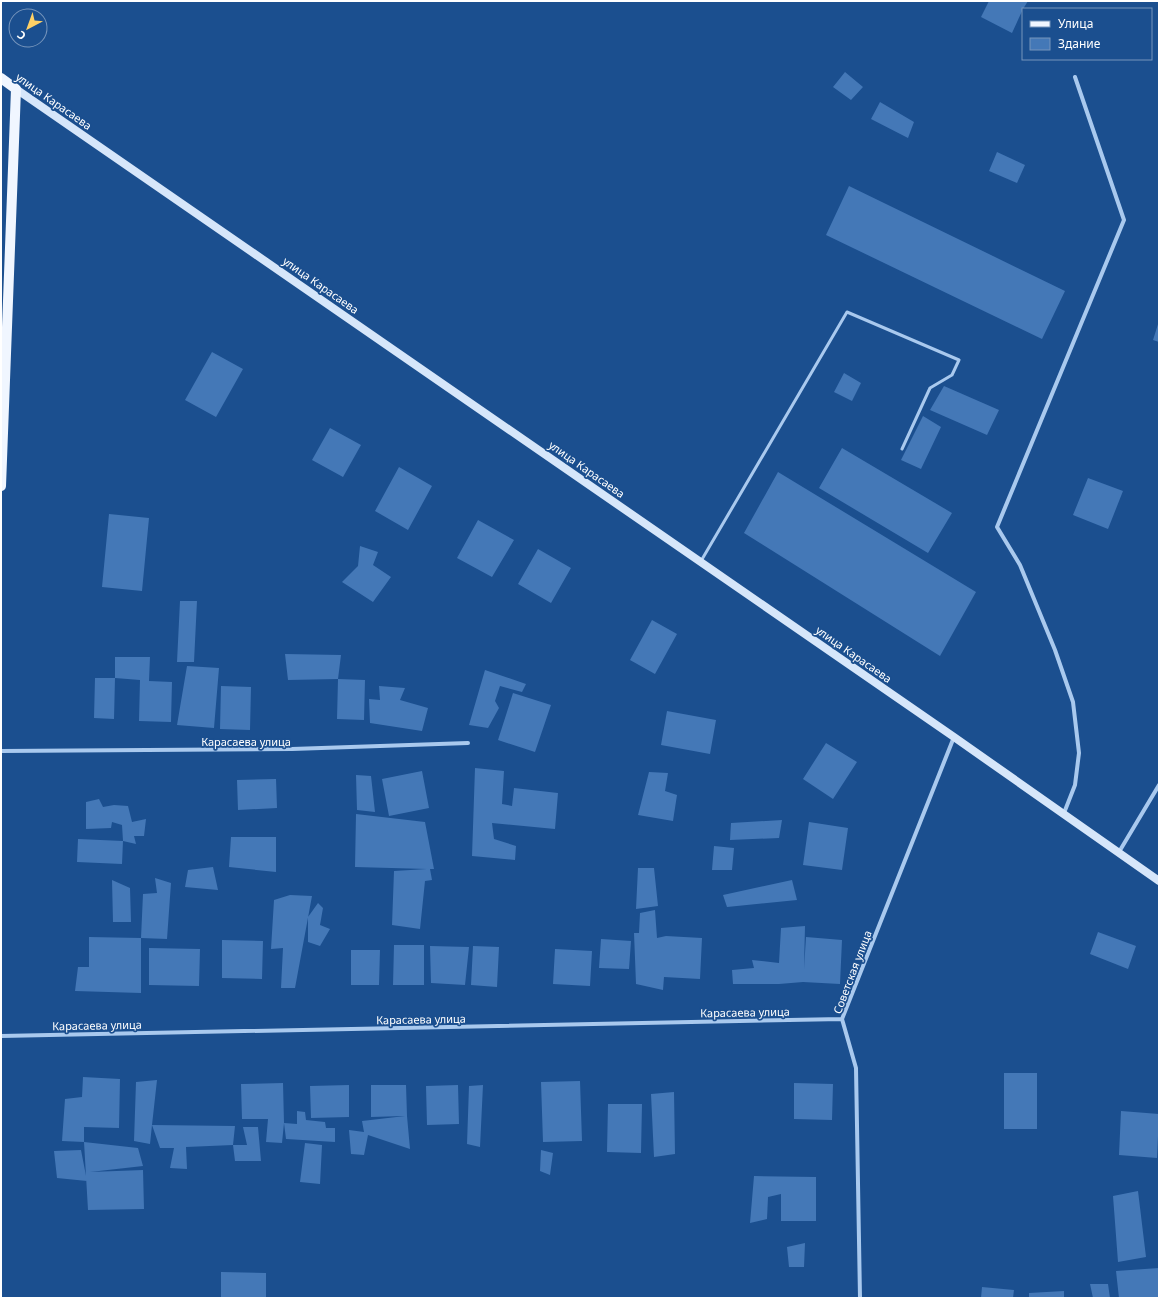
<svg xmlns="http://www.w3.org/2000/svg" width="1160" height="1299" font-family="'Noto Sans',sans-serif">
<rect width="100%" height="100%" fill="#1b4f8f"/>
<path fill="#4478b7" d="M989,1h39l-5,8 -11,24 -31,-16z
M845,72l18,15 -12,13 -18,-13z
M880,102l34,20 -6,16 -37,-19z
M997,152l28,13 -8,18 -28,-12z
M849,186l216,105 -23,48 -216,-104z
M1159,321v21l-6,-2z
M212,352l31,17 -27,48 -31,-17z
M844,373l17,10 -9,18 -18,-9z
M944,386l55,24 -12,25 -57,-25z
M923,416l18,11 -20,42 -20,-9z
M330,428l31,17 -18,32 -31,-17z
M842,448l110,65 -24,40 -109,-65z
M399,467l33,19 -24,44 -33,-19z
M778,472l198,120 -36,64 -196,-123z
M1088,478l35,13 -15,38 -35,-14z
M109,514l40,4 -7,73 -40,-4z
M478,520l36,20 -22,37 -35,-19z
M360,546l18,6 -5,13 18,12 -18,25 -31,-20 16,-16z
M538,549l33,19 -20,35 -33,-19z
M180,601h17l-3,61h-17z
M652,620l25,14 -22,40 -25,-14z
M285,654l56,1 -3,24 -50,1z
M115,657h35l-1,24 23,1 -1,40 -32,-1 1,-41 -25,-2z
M187,666l32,2 -5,60 -37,-3z
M485,670l41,14 -4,8 -22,-6 -5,15 4,7 -11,20 -19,-3z
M95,678h20l-1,41 -20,-1z
M338,679l27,1 -1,40 -27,-1z
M221,686l30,1 -1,43 -30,-1z
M379,686l26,2 -5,12 28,8 -6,23 -52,-8 -1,-24 11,1z
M513,693l38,12 -16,47 -37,-12z
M667,711l49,9 -6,34 -49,-9z
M826,743l31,19 -24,37 -30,-20z
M475,768l29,3 -2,33 10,2 2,-18 44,5 -3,36 -63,-6 2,16 22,7 -1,14 -43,-4z
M422,771l7,37 -40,8 -7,-37z
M649,772l19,1 -3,18 12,4 -4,26 -35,-6z
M356,775l15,1 4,36 -18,-2z
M276,779l1,29 -39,2 -1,-30z
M99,799l4,8 11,-2 14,1 4,16 14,-3 -2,17h-10l2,8 -13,-3 -1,-16 -10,-3 -1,6 -25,1v-27z
M356,814l69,8 9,47h-4l2,11 -7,1 -5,48 -28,-4 2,-54 33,-2 -72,-2z
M782,820l-3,18 -49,2 1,-17z
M809,822l39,6 -6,42 -39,-5z
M231,837h45v35l-47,-5z
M78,839l45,2 -1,23 -45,-2z
M714,846l20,2 -2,22h-20z
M213,867l5,23 -33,-3 3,-17z
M638,868h16l4,38 -22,3z
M155,878l16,5 -4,56 -26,-1v55l-66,-2 3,-24h11v-30l52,1 2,-44 14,-1z
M112,880l18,8 1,34h-18z
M792,880l5,20 -70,7 -4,-12z
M290,895l22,1 -17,92h-14l2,-40 -12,1 3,-49z
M318,903l5,5 -3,17 10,4 -10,17 -12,-4v-25z
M655,910l2,28 9,-2 36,2 -2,41 -36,-2 -1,13 -27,-6 -2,-51h5l1,-20z
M805,926l-1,43 2,-32 36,3 -2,44 -37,-2 -24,2h-46l-1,-14 22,-2 -2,-8 27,3 2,-35z
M1098,932l38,14 -8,23 -38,-15z
M601,939l30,2 -2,28 -30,-1z
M222,940l41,1 -1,38 -40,-1z
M394,945h30v40h-31z
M430,946l39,1 -4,38 -34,-2z
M473,946l26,1 -2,40 -26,-2z
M149,948l51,1 -1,37 -50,-1z
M555,949l37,2 -2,35 -37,-2z
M351,950h29l-1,35h-28z
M1004,1073h33v56h-33z
M83,1077l37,2 -1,49 -35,-1v15l-22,-1 3,-42 17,-2z
M157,1080l-5,45 83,1 -2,19 -47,2 1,22 -17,-1 4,-20h-14l-8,-23 -2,19 -16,-3 2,-59z
M580,1081l2,60 -39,1 -2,-60z
M283,1083l1,40 13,1v-13l8,1 1,8 19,2 1,6h9v14l-49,-3 -2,-16 -2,20 -16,-1 2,-23h-26l-1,-35z
M794,1083l39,1 -1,36 -38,-1z
M349,1085v32l-38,1 -1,-32z
M371,1085h35l1,31 3,33 -42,-14 -4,20 -13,-1 -2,-24 15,2 -2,-11 43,-5 -34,1z
M458,1085l1,39 -32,1 -1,-39z
M483,1085l-3,62 -13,-3 2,-58z
M674,1092l1,62 -21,3 -3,-63z
M608,1104h34l-1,49 -34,-1z
M1121,1111l38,3 -2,44 -38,-3z
M243,1127h15l3,34h-26l-2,-16h14z
M84,1142l54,6 5,18 -53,6 53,-2 1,39 -56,1z
M305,1143l17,2 -2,39 -20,-2z
M81,1150l6,31 -30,-3 -3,-27z
M541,1150l12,3 -3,22 -10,-4z
M754,1176l62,1v44h-35v-27l-13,3 -1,22 -17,4z
M1138,1191l8,66 -28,5 -5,-66z
M805,1243l-1,24h-15l-2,-20z
M1159,1268v30h-40l-3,-27z
M221,1272l45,1v25h-45z
M1090,1284h18l2,14h-17z
M982,1287l32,3 -1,8h-32z
M1064,1291v7h-35v-5z"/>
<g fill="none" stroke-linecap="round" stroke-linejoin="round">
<path stroke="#a9c9ee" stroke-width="3" d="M701,561l146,-249 112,48 -7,15 -22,13 -28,61"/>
<path stroke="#a9c9ee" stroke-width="4" d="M1,751l291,-2 176,-6
M1064,813l11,-28 4,-32 -6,-51 -18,-52 -35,-85 -23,-38 127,-307 -49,-143
M1119,852l40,-67
M1,1036l841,-17
M860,1298l-4,-230 -14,-49 112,-282"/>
<path stroke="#d6e6fa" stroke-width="8" d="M16,89l938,648 205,144"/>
<path stroke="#f0f6ff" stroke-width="10" d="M1,78l15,11 -15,397"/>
</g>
<g text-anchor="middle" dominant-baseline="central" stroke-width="3.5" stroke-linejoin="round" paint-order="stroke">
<g font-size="11" fill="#fff" stroke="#1b4f8f">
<text transform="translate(54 101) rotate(35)">улица Карасаева</text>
<text transform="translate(321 285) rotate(35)">улица Карасаева</text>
<text transform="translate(587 469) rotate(35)">улица Карасаева</text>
<text transform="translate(854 654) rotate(35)">улица Карасаева</text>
<text x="246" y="741">Карасаева улица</text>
<text transform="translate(852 972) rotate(-69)">Советская улица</text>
<text transform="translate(745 1012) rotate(-1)">Карасаева улица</text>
<text transform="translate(421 1019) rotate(-1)">Карасаева улица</text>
<text transform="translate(97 1025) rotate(-1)">Карасаева улица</text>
</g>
</g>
<rect width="1160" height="1299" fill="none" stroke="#ffffff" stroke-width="4"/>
<rect x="1022" y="8" width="130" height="52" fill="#1b4f8f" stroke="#7695bc"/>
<rect x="1030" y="21" width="20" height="6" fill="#f0f6ff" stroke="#7695bc"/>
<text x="1058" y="28" font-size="12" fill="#ffffff">Улица</text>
<rect x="1030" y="38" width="20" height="12" fill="#4478b7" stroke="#7695bc"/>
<text x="1058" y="48" font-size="12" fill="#ffffff">Здание</text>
<g transform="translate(28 28) rotate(221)"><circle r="19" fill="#1b4f8f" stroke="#7695bc"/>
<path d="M0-3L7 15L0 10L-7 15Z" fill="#ffd166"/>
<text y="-6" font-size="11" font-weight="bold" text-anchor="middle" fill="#ffffff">С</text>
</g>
</svg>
